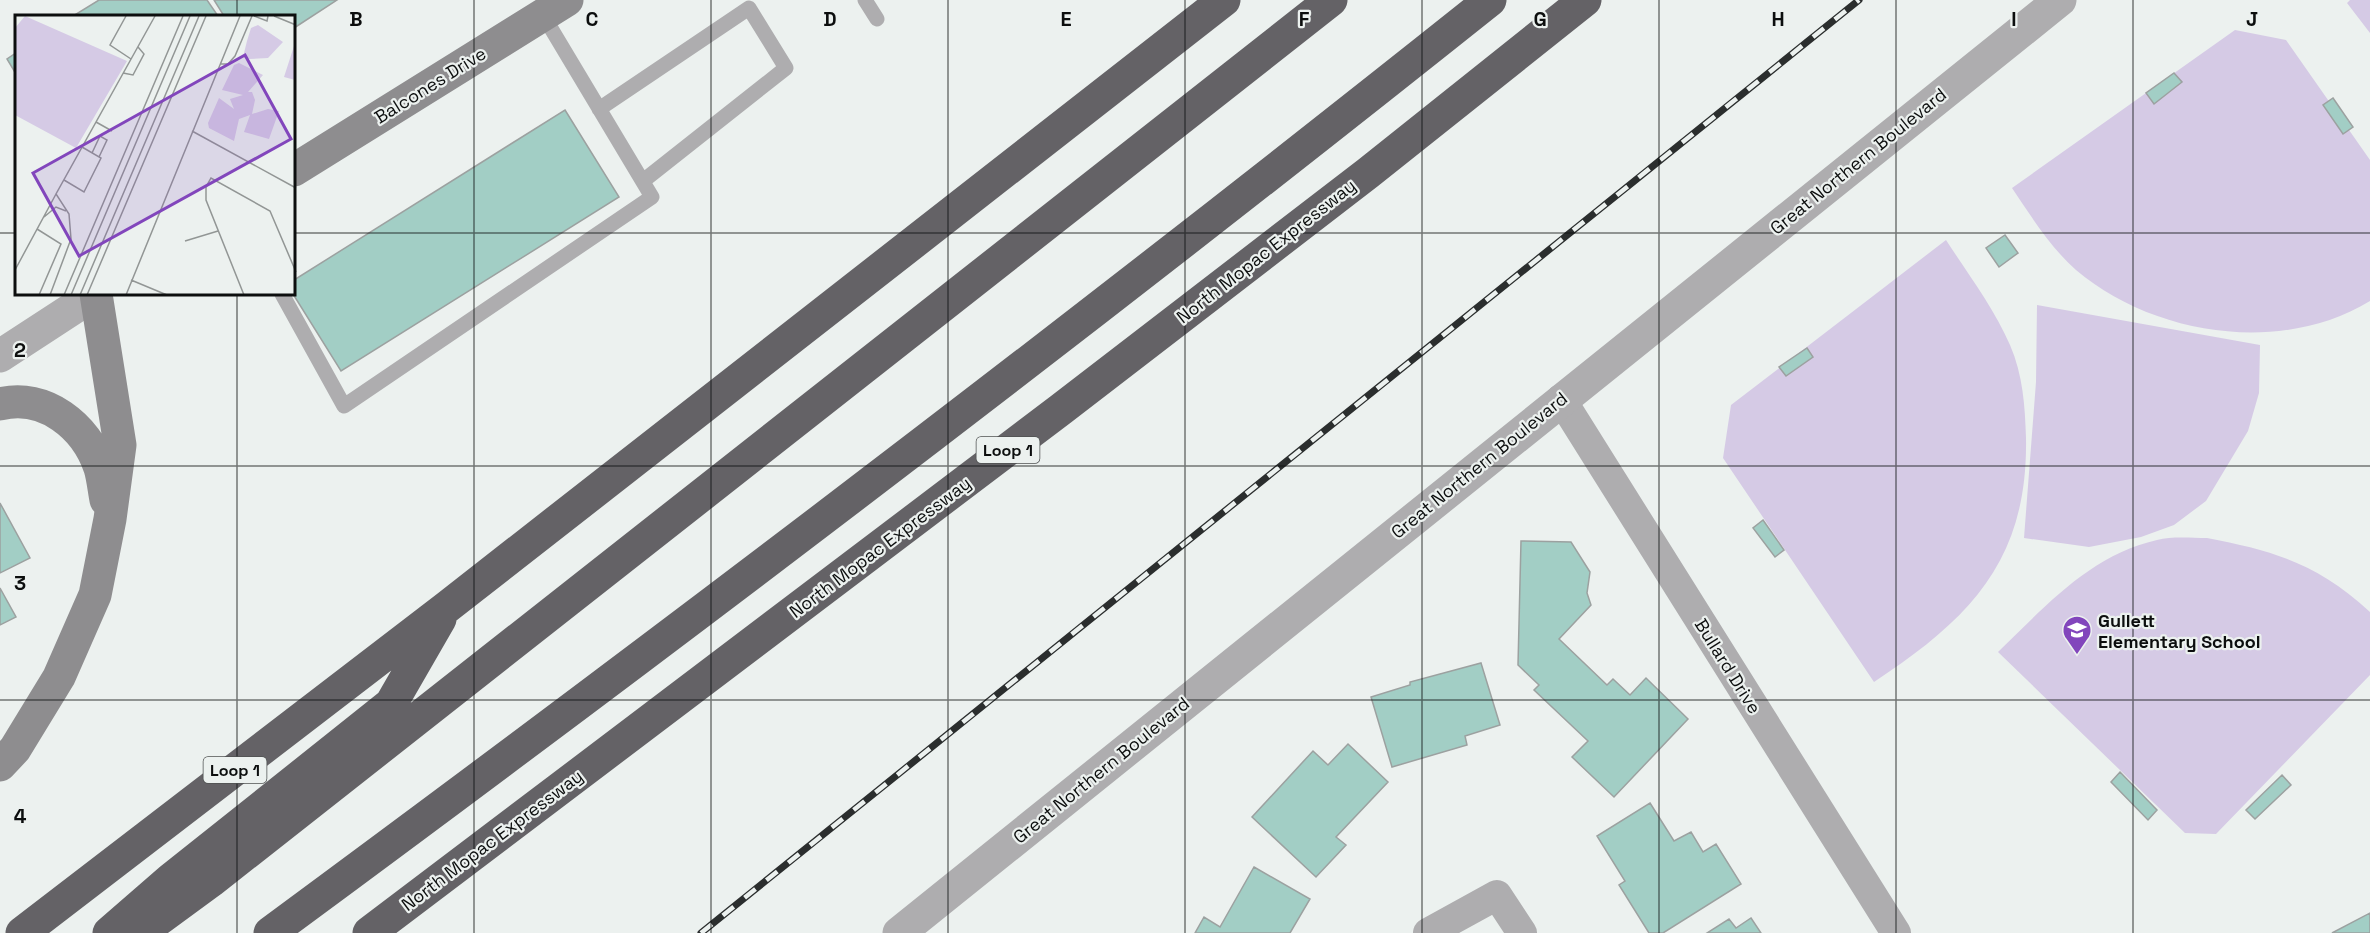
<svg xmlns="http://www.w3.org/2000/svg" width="2370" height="933" font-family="'Space Grotesk',sans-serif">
<rect width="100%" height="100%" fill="#ecf1ef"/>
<path fill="#d5cae5" d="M2350,0h20v33l-23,-30z
M2235,30l51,10 84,120v141c-88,54 -216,35 -294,-31 -26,-23 -45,-54 -64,-82z
M1946,240c22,34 48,68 64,105 13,30 15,61 16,93 2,122 -55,180 -152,244l-151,-224 8,-53z
M2037,305l223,40 -1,48 -11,38 -42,70 -32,24 -33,12 -52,10 -65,-9 12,-156z
M2207,538c68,13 111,26 163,74v63l-154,159 -31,-1 -187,-181c47,-45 92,-97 159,-112 15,-4 34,-2 50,-2z"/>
<path fill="#a2cec5" stroke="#9ca1a0" stroke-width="1.5" d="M99,0h108l11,16h-145z
M214,0h123l-43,28v-12h-70z
M16,53v21l-9,-15z
M2174,73l8,9 -28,22 -8,-11z
M2333,98l20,29 -10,7 -20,-29z
M565,110l54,87 -278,174 -48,-77 1,-14z
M2005,235l13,18 -19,14 -13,-19z
M1807,348l6,9 -27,19 -7,-9z
M0,503l30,55 -30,15z
M1763,520l21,30 -9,7 -22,-29z
M1521,541l50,1 19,30 -3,21 4,12 -32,34 48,46 6,-6 17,16 16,-17 42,41 -74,78 -42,-40 16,-16 -54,-51 5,-5 -21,-20z
M0,588l16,29 -16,8z
M1481,663l19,62 -35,11 2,9 -75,22 -21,-70 39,-12v-3z
M1348,744l40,38 -52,55 10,8 -30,32 -64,-60 61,-66 15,14z
M2120,772l37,38 -9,10 -37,-38z
M2282,775l9,10 -36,34 -9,-9z
M1650,803l24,38 17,-9 12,20 13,-8 25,40 -78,49h-14l-30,-48 6,-4 -28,-45z
M1254,867l56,32 -20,34h-95l9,-16 16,10z
M2370,913v20h-38z
M1751,918l10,15h-54l22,-14 7,9z"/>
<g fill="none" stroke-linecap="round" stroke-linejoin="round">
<path stroke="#aeadaf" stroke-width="15" d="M865,0l12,19
M599,109l150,-101 37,60 -143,113
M282,294l62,112 308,-209 -109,-182"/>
<path stroke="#aeadaf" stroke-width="30" d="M1561,399l335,534
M1428,933l69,-38 25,38"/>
<path stroke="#aeadaf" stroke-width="33" d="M0,356l95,-62
M899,933l1161,-933"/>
<path stroke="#8e8d8f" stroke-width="33" d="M294,170l273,-170
M0,404c45,-11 86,22 100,64 3,10 4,22 6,32
M0,765l15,-16 44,-72 36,-82 15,-76 10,-74 -24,-151"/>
<path stroke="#646266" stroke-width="33" d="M22,933l425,-326 777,-607
M109,933l61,-53 221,-176 49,-85
M140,933l71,-52 1120,-881
M270,933c412,-304 820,-614 1220,-933
M369,933l691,-523 308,-237 217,-173"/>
<g stroke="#2b2e2e" stroke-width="7">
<path id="rail" d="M701,933l1158,-933"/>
</g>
<use href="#rail" stroke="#ecf1ef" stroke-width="4.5" stroke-dasharray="14" stroke-linecap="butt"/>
</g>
<path fill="none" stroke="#0c0e0e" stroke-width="1.5" stroke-opacity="0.55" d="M237,0v16M474,0v933M711,0v933M948,0v933M1185,0v933M1422,0v933M1659,0v933M1896,0v933M2133,0v933M0,233h16M294,233h2076M237,294v639M0,466h2370M0,700h2370"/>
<defs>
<g id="school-pin" transform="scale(1.5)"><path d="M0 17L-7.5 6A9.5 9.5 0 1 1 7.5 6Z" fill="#8246bc" stroke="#ecf1ef"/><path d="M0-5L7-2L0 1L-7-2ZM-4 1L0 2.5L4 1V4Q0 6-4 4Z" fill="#fff"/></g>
</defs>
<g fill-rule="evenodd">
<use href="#school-pin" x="2077" y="630"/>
</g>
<g text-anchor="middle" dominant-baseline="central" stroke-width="4.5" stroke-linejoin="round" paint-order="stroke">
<g fill="#ecf1ef" stroke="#4f5252" stroke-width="1.5">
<rect x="976.5" y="437" width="63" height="26" rx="4.5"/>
<rect x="203.5" y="757" width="63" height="26" rx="4.5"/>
</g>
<g font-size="16" font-weight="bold" fill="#0c0e0e">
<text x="1008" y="450">Loop 1</text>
<text x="235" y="770">Loop 1</text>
</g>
<g font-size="18" fill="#0c0e0e" stroke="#ecf1ef">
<text transform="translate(430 85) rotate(-32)">Balcones Drive</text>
<text transform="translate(1858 161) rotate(-39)">Great Northern Boulevard</text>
<text transform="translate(1266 251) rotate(-38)">North Mopac Expressway</text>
<text transform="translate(1479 465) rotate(-39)">Great Northern Boulevard</text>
<text transform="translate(880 547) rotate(-37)">North Mopac Expressway</text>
<text transform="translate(1728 666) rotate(58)">Bullard Drive</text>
<text transform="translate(1101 770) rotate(-39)">Great Northern Boulevard</text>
<text transform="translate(492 840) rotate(-37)">North Mopac Expressway</text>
</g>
<g font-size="18" font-weight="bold" fill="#0c0e0e" stroke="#ecf1ef" text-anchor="start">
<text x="2098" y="620">Gullett<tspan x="2098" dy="21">Elementary School</tspan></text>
</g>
</g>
<g transform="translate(15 15)">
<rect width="280" height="280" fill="#ecf1ef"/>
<path d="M10,1l102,45 -51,87 -61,-33v-87zM243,10l25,17 -15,16 -19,1 -6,-2 4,-16 4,-13zM280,28v37l-11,-3zM224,48l24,12 -15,17h4l3,8 -3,14 16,-5 11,2 -10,28 -25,-7 6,-17 -11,4 -5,22 -25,-13 -1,-5 11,-25 15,11 -4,-10 13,-4 -21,-5 12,-25z" fill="#d5cae5"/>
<path fill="none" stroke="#929695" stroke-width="1.5" d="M111,1l-16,29 21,14M239,1l13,5 1,-5M259,1l22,9M205,49h8l7,-8 17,-40M108,58l10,2 11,-21 -6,-7M81,107l16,9M177,116l104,57M77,138l8,-17 7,4 -8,17M49,165l20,12 17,-34 -19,-11M29,202l12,-10 10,4M22,214l24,15 -22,51M170,226l33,-10M0,255l41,-76M116,265l36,15M35,280l21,-56 -2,-25 -13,-20 99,-178M49,280l119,-279M56,280l119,-279M65,280l119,-279M72,280l119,-279M111,280l114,-279M229,280l-38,-95v-13l5,-9 59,33 26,61"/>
<path fill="#8246bc" fill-opacity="0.15" stroke="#8246bc" stroke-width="3" d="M230,40l46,84 -212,117 -46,-83z"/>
<rect width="280" height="280" fill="none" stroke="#0c0e0e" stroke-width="3"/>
</g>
<g font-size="20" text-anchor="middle" font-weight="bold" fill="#0c0e0e" stroke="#ecf1ef" stroke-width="4.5" stroke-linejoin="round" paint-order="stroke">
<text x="356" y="26">B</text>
<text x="592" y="26">C</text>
<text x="830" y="26">D</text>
<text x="1066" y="26">E</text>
<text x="1304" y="26">F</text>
<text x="1540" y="26">G</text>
<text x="1778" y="26">H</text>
<text x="2014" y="26">I</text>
<text x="2252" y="26">J</text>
<text x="20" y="357">2</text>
<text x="20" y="590">3</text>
<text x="20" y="823">4</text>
</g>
</svg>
